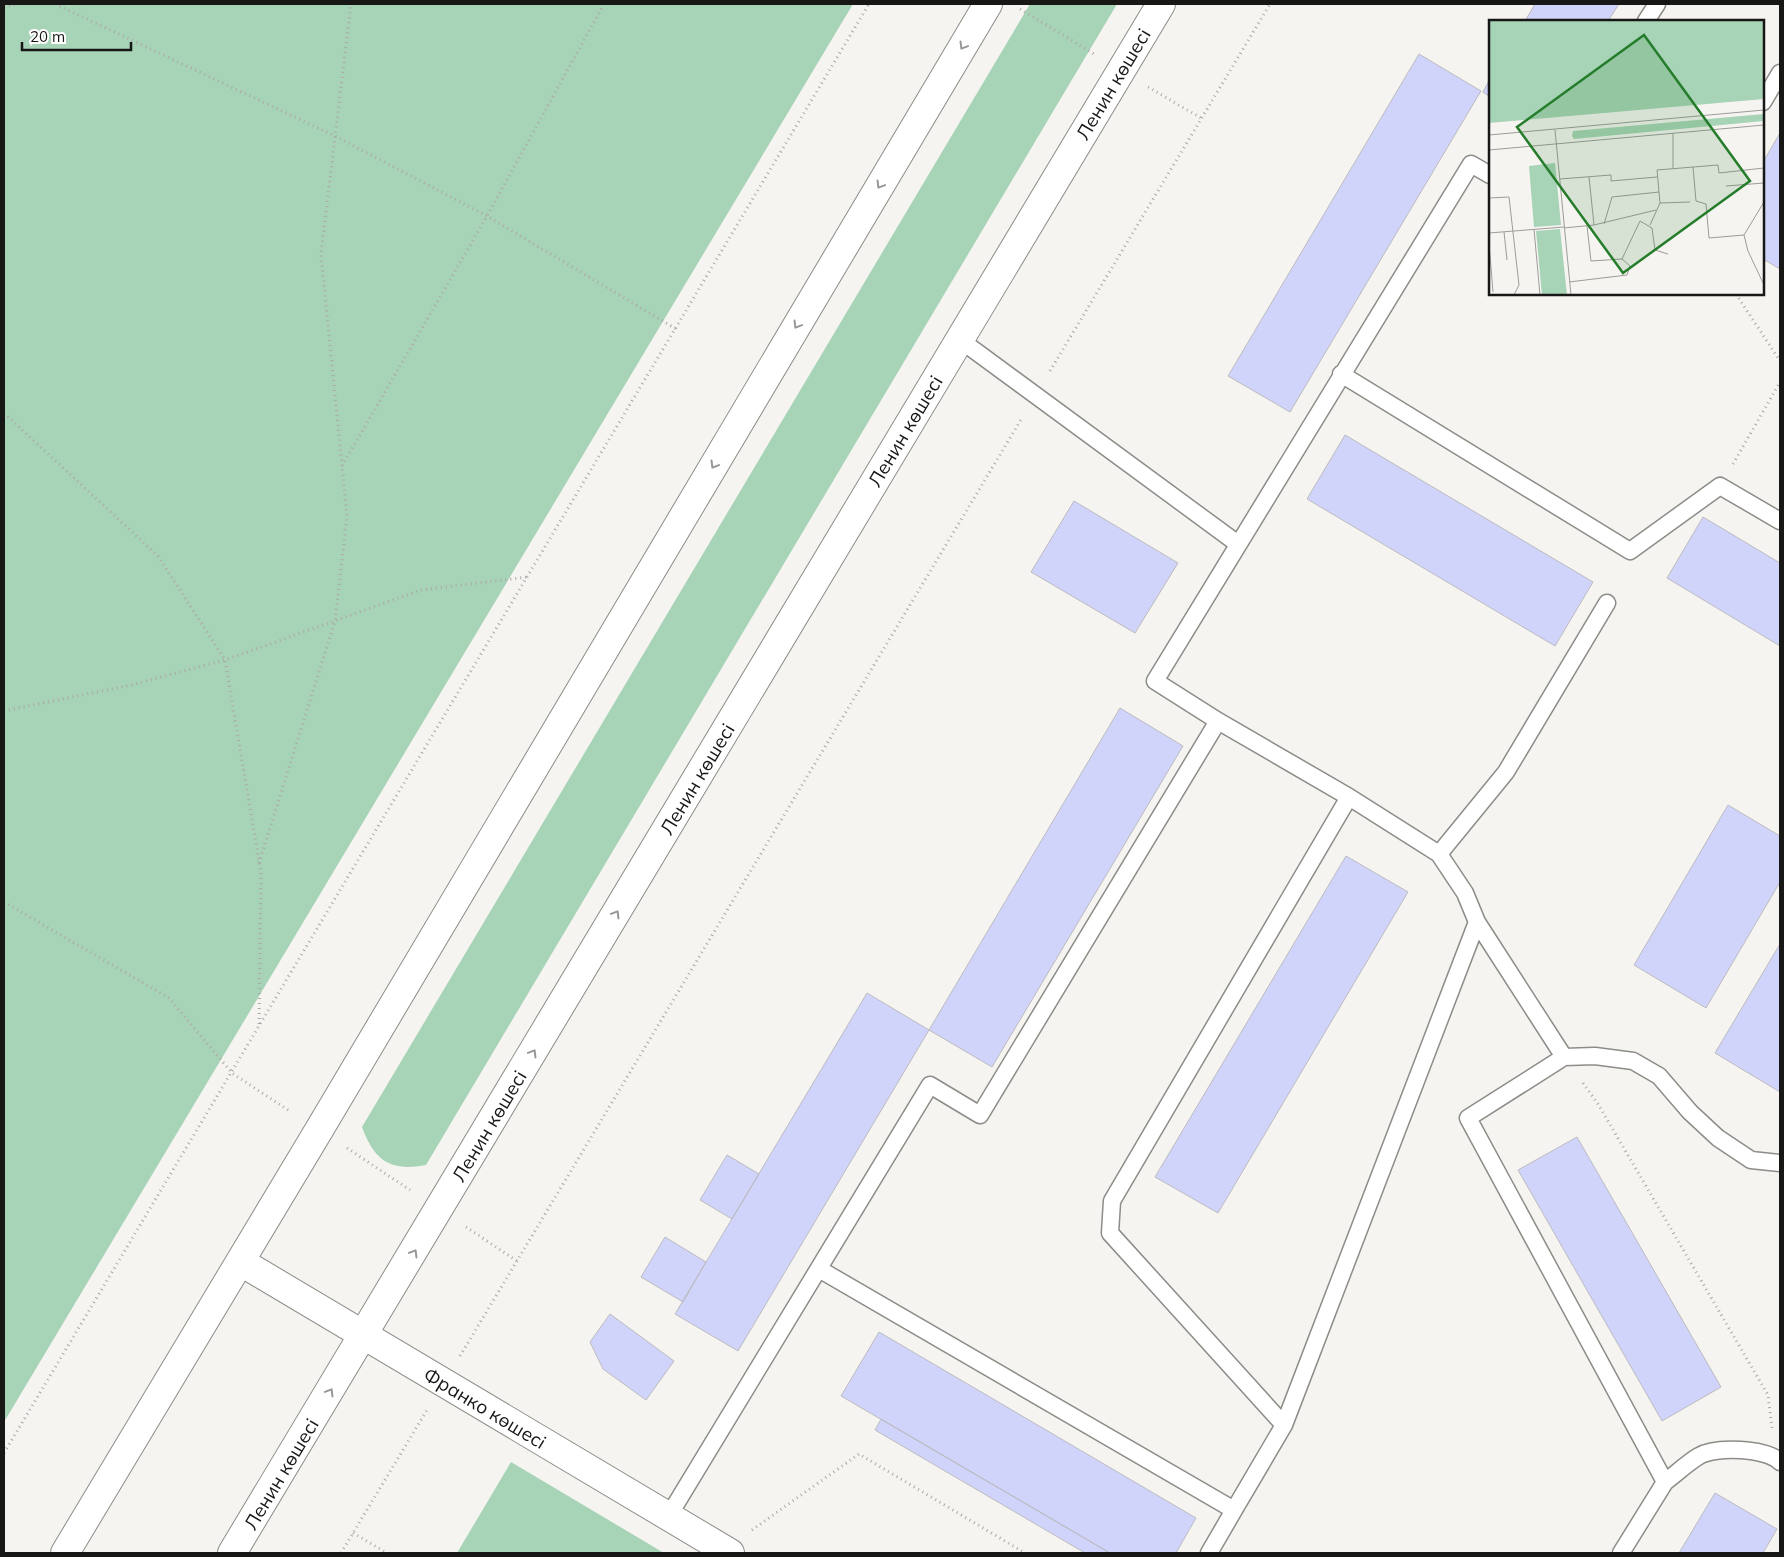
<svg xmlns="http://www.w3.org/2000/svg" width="1784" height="1557" font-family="Mulish,sans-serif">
<rect width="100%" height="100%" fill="#f6f4f1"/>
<path fill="#a7d3b7" d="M4,4h849l-849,1418z
M1030,4h87l-691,1161c-36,7 -52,-5 -64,-38z
M511,1462l153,91h-207z"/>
<path fill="#d1d4fa" stroke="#bbbbbf" d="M1535,4h84l-11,17h-83z
M1419,54l62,37 -191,321 -62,-36z
M1490,79v18l-7,-5z
M1780,133v136l-17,-10v-97z
M1345,435l248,147 -38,64 -248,-147z
M1074,501l104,62 -43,70 -104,-61z
M1703,517l77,46v83l-113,-68z
M1120,708l63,38 -191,321 -63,-37z
M1728,805l52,31v46l-74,126 -72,-43z
M1346,856l62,36 -190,321 -63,-36z
M1780,944v148l-65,-39z
M867,993l62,37 -191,321 -63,-37z
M1577,1137l144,250 -59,34 -144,-251z
M727,1155l32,19 -27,45 -32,-19z
M665,1237l41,25 -23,40 -42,-25z
M610,1314l64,47 -28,39 -43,-31 -13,-27z
M879,1332l317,186 -20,35h-66l-269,-157z
M881,1419l229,134h-25l-210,-123z
M1715,1493l62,36 -14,24h-84z"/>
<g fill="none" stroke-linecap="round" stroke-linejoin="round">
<g stroke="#8d8c88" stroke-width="19">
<path id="lane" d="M1646,21l11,-17
M1763,102l17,-29
M1490,175l-19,-11 -316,517 63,40 131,76 90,57 26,39 12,29 87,135
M959,339l279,205
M1341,374l289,177 90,-65 60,35
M1439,854l67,-82 101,-169
M819,1269l415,241 -25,43
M1284,1425l-174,-192 2,-32 237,-404
M1665,1482c11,-8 22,-19 34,-26 16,-10 68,-8 81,6
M1234,1510l50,-85 193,-503
M668,1517l262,-432 50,30 238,-394
M1621,1553l44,-71 -197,-364 96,-61 31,-1 38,5 26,15 31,36 28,26 33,22 29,3"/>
</g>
<g stroke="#8d8c88" stroke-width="30">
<path id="street" d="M241,1262l489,291"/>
</g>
<g stroke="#8d8c88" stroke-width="30">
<path id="secondary" d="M65,1553l254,-423 669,-1126
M232,1553l929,-1549"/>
</g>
<path stroke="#aba9a7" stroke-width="3" stroke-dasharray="1 4" stroke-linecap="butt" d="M55,4l280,132 152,80 189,113
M4,7l11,-3
M1020,9l74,45
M1148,87l53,31
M1736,294l44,67
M1050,371l220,-367
M4,413l154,143 67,104 36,213 -2,154
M1733,464l47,-82
M342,466l145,-250 117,-212
M4,711l127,-26 94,-25 196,-70 107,-13
M259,863l76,-242 12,-105 -26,-262 30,-250
M4,902l165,96 63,75 59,39
M1583,1083l15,21 170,291 4,34
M347,1148l63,42
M466,1227l51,34
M460,1356l562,-938
M4,1453l865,-1449
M752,1530l107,-76 166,99
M353,1533l34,20
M341,1553l86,-143"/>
<use href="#lane" stroke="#fff" stroke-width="16"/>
<use href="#street" stroke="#fff" stroke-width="28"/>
<use href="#secondary" stroke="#fff" stroke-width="28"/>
</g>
<defs><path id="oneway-chevron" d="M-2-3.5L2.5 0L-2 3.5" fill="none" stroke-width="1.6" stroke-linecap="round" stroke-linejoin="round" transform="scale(1.25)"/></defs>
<g stroke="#979796">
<use href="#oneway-chevron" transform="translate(963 46) rotate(121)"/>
<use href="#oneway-chevron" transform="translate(880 185) rotate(121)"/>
<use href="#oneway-chevron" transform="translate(797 325) rotate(121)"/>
<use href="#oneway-chevron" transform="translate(714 465) rotate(121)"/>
<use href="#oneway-chevron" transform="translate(616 914) rotate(-59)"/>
<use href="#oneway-chevron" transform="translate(533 1053) rotate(-59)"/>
<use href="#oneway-chevron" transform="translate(414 1253) rotate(-59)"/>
<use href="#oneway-chevron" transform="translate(330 1392) rotate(-59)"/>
</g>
<g text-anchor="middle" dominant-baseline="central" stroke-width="4" stroke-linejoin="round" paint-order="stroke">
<g font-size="19" fill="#171715" stroke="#fff">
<text transform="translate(1113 84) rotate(-59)">Ленин көшесі</text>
<text transform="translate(905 431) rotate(-59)">Ленин көшесі</text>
<text transform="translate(697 779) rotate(-59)">Ленин көшесі</text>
<text transform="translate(489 1126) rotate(-59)">Ленин көшесі</text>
<text transform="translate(485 1408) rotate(31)">Франко көшесі</text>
<text transform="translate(281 1474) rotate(-59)">Ленин көшесі</text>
</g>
</g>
<g transform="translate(1489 20)">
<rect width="275" height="275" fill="#f6f4f1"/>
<path d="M0,0h275v79l-275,24zM275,94v7l-190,18 -2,-3 1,-5zM66,143l6,62 -27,2 -5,-61zM71,209l7,66h-25l-6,-64z" fill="#a7d3b7"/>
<path fill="none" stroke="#9d9c99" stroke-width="1" d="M66,110l16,165M0,115l275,-25M0,130l275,-25M204,147l3,34 10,3 3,34 35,-3 20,-33M184,148v-35M71,159l51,-4v6l46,-4M237,166l38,-3M0,178l20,-1 10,88 -5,10M171,183l30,-1M115,204l8,-27 47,-5M105,205l62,-15M161,205l10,-22 -3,-33 61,-5 1,8 45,-5M98,206l4,35 31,-2 18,-38 12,7 3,22 13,4M75,208l30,-3 -5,-48M45,209l6,66M15,212l3,28M0,213l75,-6M255,215l4,16 16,34M0,224l4,48M80,262l58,-7 3,-9 -8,-7"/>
<path fill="#257d2c" fill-opacity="0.15" stroke="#257d2c" stroke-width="2.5" d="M155,15l106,146 -127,92 -106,-146z"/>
<rect width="275" height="275" fill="none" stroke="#171715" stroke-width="2.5"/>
</g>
<rect width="1784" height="1557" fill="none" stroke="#171715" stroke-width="10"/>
<path d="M22 42v8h109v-8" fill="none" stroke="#171715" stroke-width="2.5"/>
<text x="30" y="42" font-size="15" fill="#171715" stroke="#ffffff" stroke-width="4" paint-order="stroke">20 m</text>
</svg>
